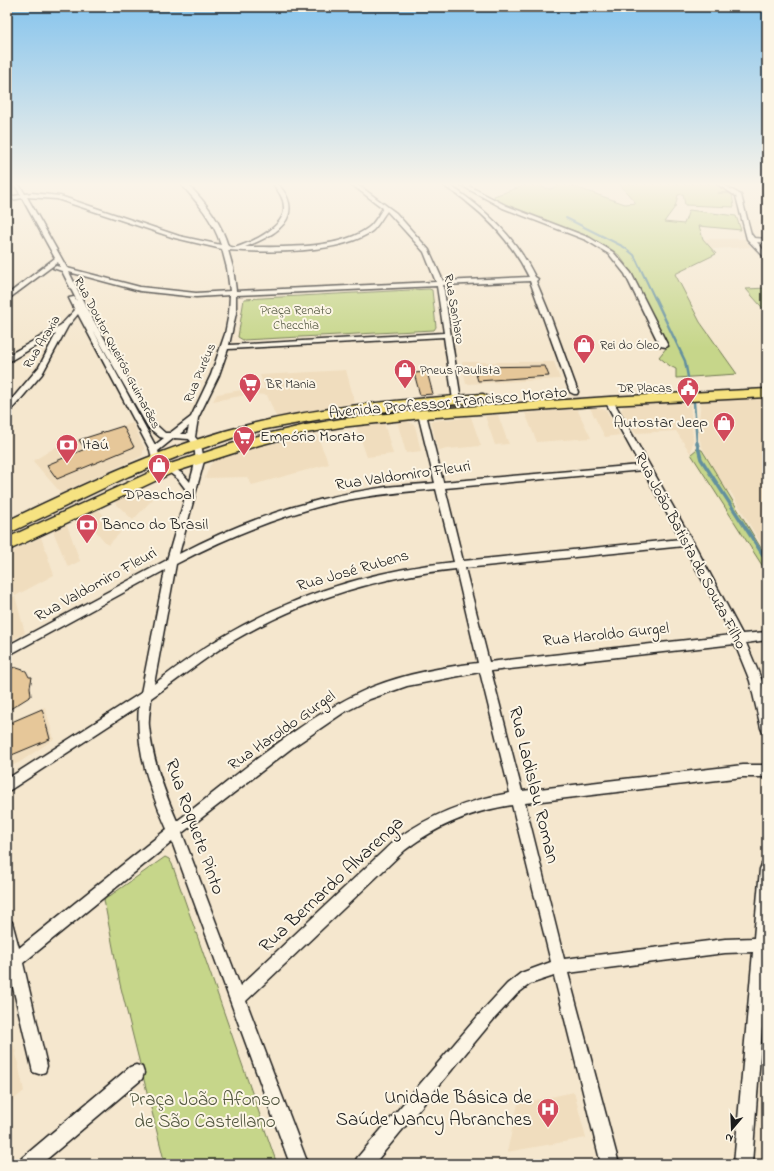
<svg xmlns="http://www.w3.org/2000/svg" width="774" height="1171" font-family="'Indie Flower',sans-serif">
<rect width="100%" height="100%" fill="#f5e7ce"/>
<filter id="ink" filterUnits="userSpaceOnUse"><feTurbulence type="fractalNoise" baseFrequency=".025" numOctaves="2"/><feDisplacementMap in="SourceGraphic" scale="8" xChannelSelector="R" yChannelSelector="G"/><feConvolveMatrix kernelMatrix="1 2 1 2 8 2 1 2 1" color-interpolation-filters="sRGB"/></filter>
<g filter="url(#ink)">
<path fill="#f0ddbe" d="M703,239h42l6,8 -39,2z
M462,362h92l6,17 -94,5z
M346,370l9,33 -79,14 -9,-22 -15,-1 -39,7 4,-7 24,-4 24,-1 -5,-14z
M767,398v156l-37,-63h-5l-24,-46 -3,-14 3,-31z
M690,402l3,37 -2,15 -15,-23 -41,2 -14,-23 3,-4 3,-1z
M590,408h8l8,2 14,25 -15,2z
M577,409l14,29 -54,4 -12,-29z
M498,415l8,22 3,7 -14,1 -10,-29z
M471,417l10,29 -43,4 -7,-29z
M397,421h11l7,5 6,25 -15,2z
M133,423l11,25 -2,8 -81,37 -28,-32 23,-14z
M384,423l9,31 -26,3 -11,-31z
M316,433l13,31 -77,21 -5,-8 -42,1 5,-13 5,-5 48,-14z
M132,493l21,6 -20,21 -20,-19z
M98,509l22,24 -12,12 -25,-28z
M67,525l13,36 -12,6 -15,-36z
M41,537l13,38 -39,21 10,37 -18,10v-43l8,-4 -8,-28v-14z
M45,707l9,32 -34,23 -13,6v-45z
M7,1013l17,78 -17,14z
M574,1092l12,46 -79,14 11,-48z
M767,1100v64h-5l3,-36z"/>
<path fill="#c6d68a" stroke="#717953" d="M529,184l21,5 16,-5 59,20 11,-1 -17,-19h96l16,8 -13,1 14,1 2,13 -49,-2 -2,-11 -5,1 -3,12 -11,15 20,2 5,-14 47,6 5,14 -42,-4 4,13 13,15 -41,20 25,48 37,52 -61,4v-9l-6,-3 -11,-9 8,-10 -36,-75 -12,-17 -11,-8 -31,-15 -74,-27 -8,-5 -1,-4z
M767,288v25l-21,-24z
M429,289l3,1 4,37 -2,3 -191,10 -5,-3 6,-38z
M697,449l5,1 65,108v15l-76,-119z
M165,857l4,2 3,5 105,300h-112l-45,-180 -16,-84z"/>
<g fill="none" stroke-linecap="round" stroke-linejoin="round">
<path stroke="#63909e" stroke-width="2" d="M566,218l58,29 10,8 21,44"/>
<path stroke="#63909e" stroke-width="2.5" d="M655,298l30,63 3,16
M694,402l3,42"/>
<path stroke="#63909e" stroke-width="3.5" d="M697,443l4,16 66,102"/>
</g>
<path fill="#e6c799" stroke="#1c1c1c" d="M545,366l4,10 -71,5 -4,-14z
M427,372l6,22 -13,1 -6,-22z
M123,426l11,21 -77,32 -10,-14 38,-16 -6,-9z
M14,667l12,4 3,6h3l-2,10 1,9 -24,15v-38z
M42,709l8,30 -43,18v-33z"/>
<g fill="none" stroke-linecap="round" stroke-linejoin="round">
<g stroke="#1c1c1c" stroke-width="3">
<path id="minor" d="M14,184h5l6,10 7,-1 28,3 119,40 42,9c-8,-25 -23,-42 -40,-61h6c18,17 34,38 41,62 2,1 7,2 9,1 16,-5 49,-21 47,-40 0,-9 -6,-16 -11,-23h5c3,4 7,8 9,13 12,28 -22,42 -42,50 35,0 94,3 123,-19 6,-4 11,-14 15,-20l-32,-24h6l39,29 33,37 14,31 86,-4c-15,-30 -35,-54 -62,-75 -7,-7 -17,-11 -25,-18h6c37,25 67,52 87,93l3,2 -2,2 12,29 30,82 -1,2h-3l-4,-2 -40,-111 -87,4 18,115 -4,2 -4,-2 -9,-63 -216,12 -9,26 -21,43 -3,19 6,7 3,17 -25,93c62,-33 131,-56 201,-66 18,-3 37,-3 55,-5l-17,-69 4,-2 4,2 17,68 197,-17 -35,-64 1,-2h6l81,143 49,92 25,-2v8l-21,3 16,38 5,23v29l-4,-1 -2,-4 -11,-47 -15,-37 -244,27 31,120 221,-26h24v12h-24l-218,26 39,156 161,-20 29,-1 6,-69 2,-5 5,-2v97l-15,205h-18l19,-212 -28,1 -157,20 51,191h-18l-47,-188 -24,8 -13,10 -23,25 -120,145h-20l3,-6 127,-149 23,-25 14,-11 30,-11 -39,-157c-40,6 -74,20 -107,45l-159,151 62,163h-18l-118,-322 -149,121 24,103 -2,6 -6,2 -6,-2 -26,-110v-42l5,2 7,26 148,-119c-17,-39 -32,-80 -28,-123l-132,86v-13l134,-86 24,-123 -158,86v-10l160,-86 20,-69 -9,-12 -26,-20 -2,-9 -72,-136 -10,12 -26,48 -23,27 -9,10h-3v-6l32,-38 17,-33 -46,27h-3v-5l54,-31 14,-15 -6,-12 5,-1 3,4 -15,-30 -9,-3 3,-2 4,1 -2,-5 -51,38v-5l48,-37 -33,-60 -15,3v-4l14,-2zM27,197l30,2 118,39 47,11 5,19 3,23 -34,2 -56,-6 -73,-19zM387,211l37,41 12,30 -200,9 -3,-23 -5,-18c39,3 113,4 144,-19 6,-5 10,-14 15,-20zM69,272l71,19 56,6 34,-2 -1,18 -4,21 -14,41 -20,42 -21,16h-5l-11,-10 -67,-114zM437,286l7,47 -215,12 7,-32v-18zM93,330l55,97 12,10 4,1 -9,7zM189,426l-2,8h-7zM174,438l15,1c11,13 5,28 1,43l-6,-7 -24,-17 -2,-7zM643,470l38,69 -218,22 -18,-73zM436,489l18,73c-81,8 -160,33 -230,74 -25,14 -47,31 -70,48l22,-120c51,-27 105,-49 161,-62 33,-7 66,-10 99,-13zM684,546l48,89 -243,27 -24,-94zM456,569l22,94c-37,4 -83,13 -117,29 -64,30 -127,86 -184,129 -13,-30 -25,-62 -28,-95 -1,-9 2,-19 2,-28 27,-18 52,-39 80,-56 69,-41 145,-65 225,-73zM480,672l30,121c-43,7 -80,22 -115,47l-155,146 -58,-153 111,-86 50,-34 27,-14 37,-13z
M459,184h6l42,22 83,32 23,14 18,21 37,73 -2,1 -6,-1 -35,-72 -16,-20 -23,-14 -83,-32z
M717,184h5l19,11 10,39 3,4 13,1v4l-10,-1 10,12v6l-20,-21 -11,-43z
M136,1065l6,2 2,6 -2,6 -101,85h-22l3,-6 108,-91z"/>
</g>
<g stroke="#1c1c1c" stroke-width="3">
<path id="trunk" d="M767,389v8l-158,8 -187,13 -81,9 -35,6 -47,12 -85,27 -167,79v-13l157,-72 86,-28 56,-13 35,-6 81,-9 187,-13z
M483,394l7,4 -2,3 -150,15 -72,13 -31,8 -58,20 -48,19 -122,58v-13c71,-34 142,-68 218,-90 84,-24 171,-31 258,-37z"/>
</g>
<use href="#minor" fill="#fcf5e5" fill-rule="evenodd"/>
<use href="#trunk" fill="#f6e281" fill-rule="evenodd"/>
</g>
</g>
<linearGradient id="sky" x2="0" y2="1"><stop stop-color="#86c4ed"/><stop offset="0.53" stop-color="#faf4e9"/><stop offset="1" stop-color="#faf4e9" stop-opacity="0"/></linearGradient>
<rect width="774" height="348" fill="url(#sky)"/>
<defs>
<g id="shop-pin" transform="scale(1.15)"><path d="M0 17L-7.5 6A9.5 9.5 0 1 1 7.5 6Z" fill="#d1495b" stroke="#fcf5e5"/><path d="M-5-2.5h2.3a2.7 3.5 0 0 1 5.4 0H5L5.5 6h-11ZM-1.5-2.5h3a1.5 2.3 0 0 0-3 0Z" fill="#fff"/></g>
<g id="supermarket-pin" transform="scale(1.15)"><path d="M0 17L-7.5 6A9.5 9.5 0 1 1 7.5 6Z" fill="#d1495b" stroke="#fcf5e5"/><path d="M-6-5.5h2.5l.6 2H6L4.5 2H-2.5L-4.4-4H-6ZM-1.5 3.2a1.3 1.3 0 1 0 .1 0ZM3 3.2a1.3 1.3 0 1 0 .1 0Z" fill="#fff"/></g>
<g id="civic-pin" transform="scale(1.15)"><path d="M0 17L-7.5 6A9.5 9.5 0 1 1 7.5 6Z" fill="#d1495b" stroke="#fcf5e5"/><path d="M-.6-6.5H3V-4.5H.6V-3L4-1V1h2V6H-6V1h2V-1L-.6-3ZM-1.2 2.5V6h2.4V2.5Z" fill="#fff"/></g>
<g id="bank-pin" transform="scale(1.15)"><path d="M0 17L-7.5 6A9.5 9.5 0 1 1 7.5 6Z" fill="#d1495b" stroke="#fcf5e5"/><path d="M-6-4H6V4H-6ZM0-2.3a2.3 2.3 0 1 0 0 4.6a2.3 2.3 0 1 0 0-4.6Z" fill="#fff"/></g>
<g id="hospital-pin" transform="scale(1.15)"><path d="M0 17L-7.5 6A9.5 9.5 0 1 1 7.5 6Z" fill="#d1495b" stroke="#fcf5e5"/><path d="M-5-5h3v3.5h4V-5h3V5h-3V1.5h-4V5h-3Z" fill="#fff"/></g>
</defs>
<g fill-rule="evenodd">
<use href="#shop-pin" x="584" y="345"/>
<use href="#shop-pin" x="405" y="370"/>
<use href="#supermarket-pin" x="250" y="384"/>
<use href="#civic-pin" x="688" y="388"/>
<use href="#shop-pin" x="724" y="423"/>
<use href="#supermarket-pin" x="244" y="437"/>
<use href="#bank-pin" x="67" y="445"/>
<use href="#shop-pin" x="159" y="465"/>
<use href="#bank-pin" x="87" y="525"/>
<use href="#hospital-pin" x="548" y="1109"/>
</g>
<g text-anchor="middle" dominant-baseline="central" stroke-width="4" stroke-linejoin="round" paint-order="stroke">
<g font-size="13" fill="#1c1c1c" stroke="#fcf5e5">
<text transform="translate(454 309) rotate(80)">Rua Sanharo</text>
<text transform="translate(42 342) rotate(-59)">Rua Araxia</text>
<text transform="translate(117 353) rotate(62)">Rua Doutor Queirós Guimarães</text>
<text transform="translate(200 373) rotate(-67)">Rua Puréus</text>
</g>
<g font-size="13" fill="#4f543d" stroke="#fcf5e5">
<text x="296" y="310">Praça Renato<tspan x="296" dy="15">Checchia</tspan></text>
</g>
<g font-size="13" fill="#1c1c1c" stroke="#fcf5e5" text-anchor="start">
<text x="600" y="345">Rei do Óleo</text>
<text x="420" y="370">Pneus Paulista</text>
<text x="266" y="384">BR Mania</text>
<text x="672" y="388" text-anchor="end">DR Placas</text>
</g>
<g font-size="16" fill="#1c1c1c" stroke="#fcf5e5">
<text transform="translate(448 403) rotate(-5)">Avenida Professor Francisco Morato</text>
<text transform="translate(403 476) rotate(-8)">Rua Valdomiro Fleuri</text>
<text transform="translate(690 551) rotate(62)">Rua João Batista de Souza Filho</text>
<text transform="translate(353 571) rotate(-16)">Rua José Rubens</text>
<text transform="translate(96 585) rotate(-29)">Rua Valdomiro Fleuri</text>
<text transform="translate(606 635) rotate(-6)">Rua Haroldo Gurgel</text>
<text transform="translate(282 731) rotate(-35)">Rua Haroldo Gurgel</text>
</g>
<g font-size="16" fill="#1c1c1c" stroke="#fcf5e5" text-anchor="start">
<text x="708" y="423" text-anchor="end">Autostar Jeep</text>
<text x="260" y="437">Empório Morato</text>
<text x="82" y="445">Itaú</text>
<text x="159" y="495" text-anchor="middle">DPaschoal</text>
<text x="102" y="525">Banco do Brasil</text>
</g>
<g font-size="19" fill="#1c1c1c" stroke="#fcf5e5">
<text transform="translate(533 785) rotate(76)">Rua Ladislau Roman</text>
<text transform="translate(194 827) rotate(70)">Rua Roquete Pinto</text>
<text transform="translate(332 885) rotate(-43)">Rua Bernardo Alvarenga</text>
</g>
<g font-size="19" fill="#1c1c1c" stroke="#fcf5e5" text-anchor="end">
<text x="532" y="1098">Unidade Básica de<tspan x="532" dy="22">Saúde Nancy Abranches</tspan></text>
</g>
<g font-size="19" fill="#4f543d" stroke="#fcf5e5">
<text x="205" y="1100">Praça João Afonso<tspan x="205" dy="22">de São Castellano</tspan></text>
</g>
</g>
<rect width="774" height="1171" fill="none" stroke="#fcf5e5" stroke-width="24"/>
<rect x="12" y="12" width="750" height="1147" fill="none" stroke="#1c1c1c" stroke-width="1.5" filter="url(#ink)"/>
<g transform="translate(732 1129) rotate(199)" stroke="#fcf5e5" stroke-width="3" paint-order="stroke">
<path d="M0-3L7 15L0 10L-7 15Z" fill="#1c1c1c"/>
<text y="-6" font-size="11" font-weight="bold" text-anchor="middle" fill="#1c1c1c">N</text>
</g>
</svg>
